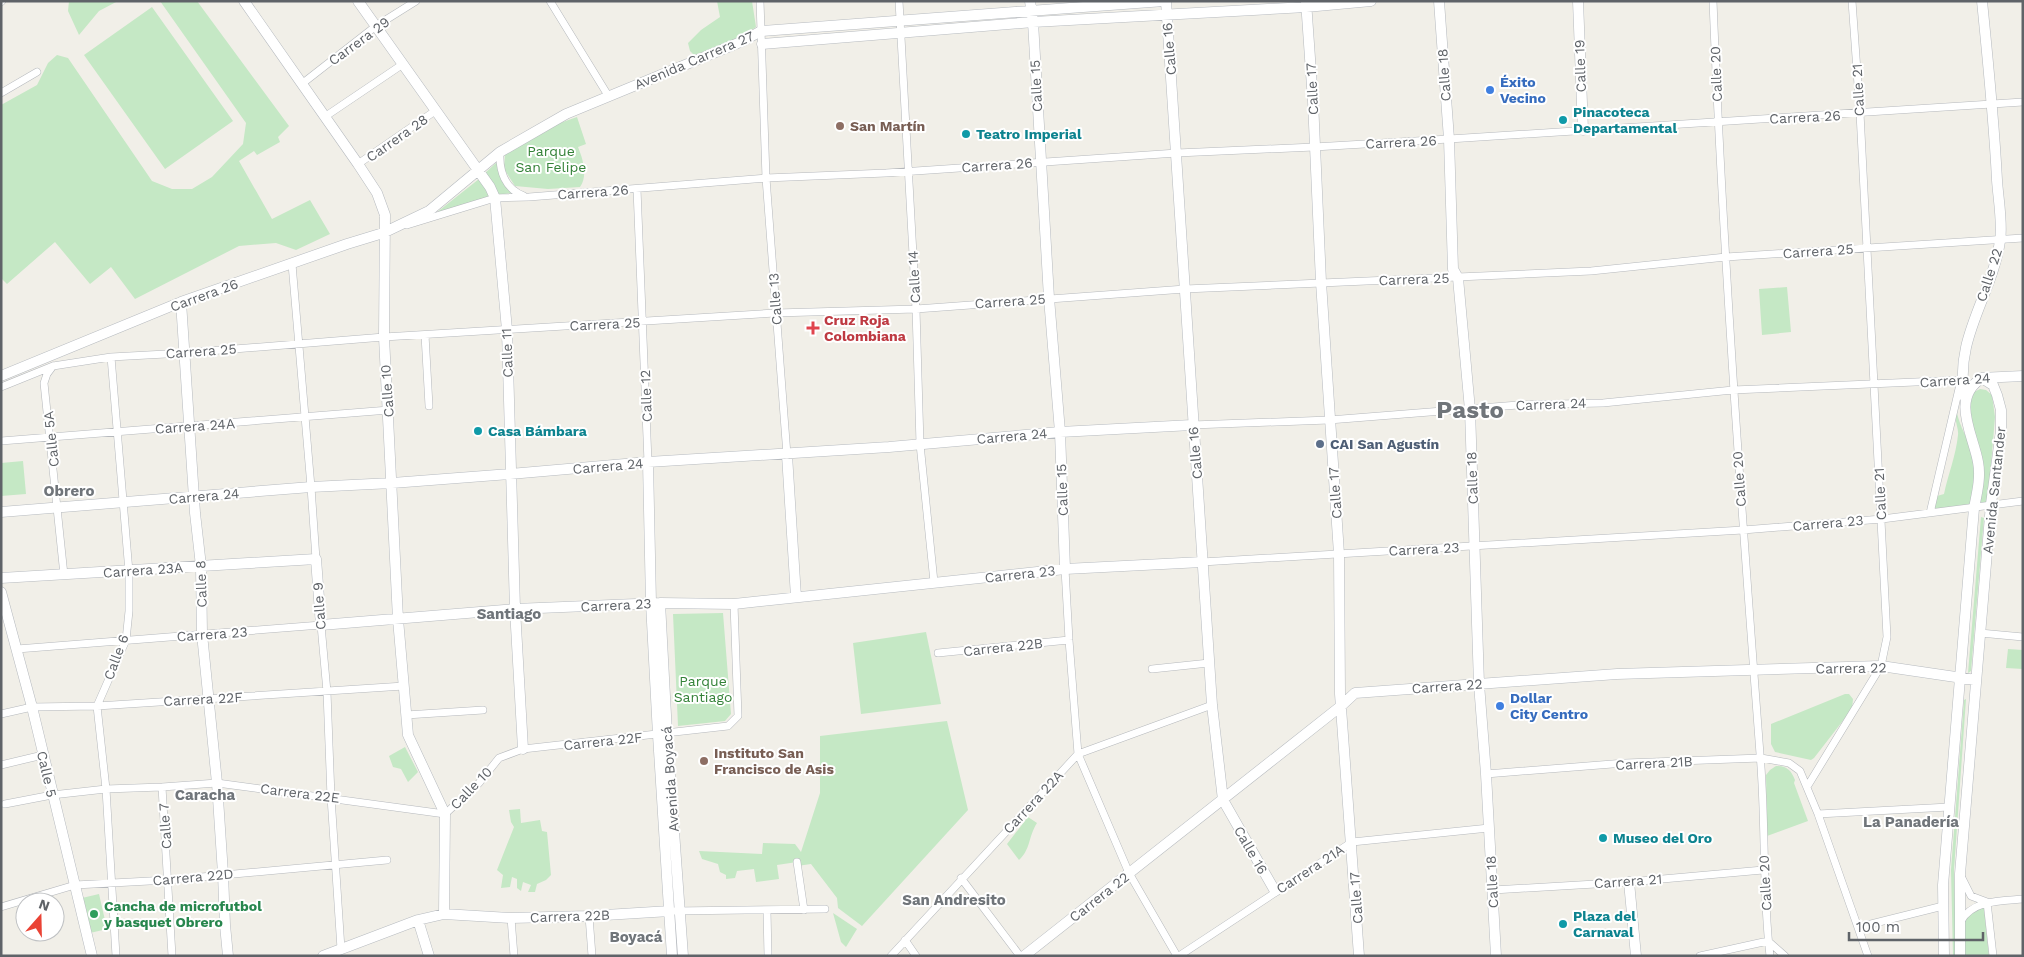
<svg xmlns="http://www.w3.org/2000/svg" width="2024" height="957" font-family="'Work Sans',sans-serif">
<rect width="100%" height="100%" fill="#f1efe8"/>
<path fill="#c5e8c5" d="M69,1h49l-19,10 -20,24 -11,-24z
M160,1h37l92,125 -11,11 2,5 -23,13 -3,-4 -15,10 33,58 38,-19 20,34 -34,16 -20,-7 -37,3 -104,53 -24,-32 -21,17 -35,-42 -48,42 -6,-6v-173l36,-20 11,-22 9,-8 11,3 84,123 20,8h20l20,-12 31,-33 3,-21z
M717,1h35l4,26 -20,14 -42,14 -4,-4 -2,-8 13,-13 19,-13z
M152,7l81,114 -68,48 -81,-114z
M577,117l9,27 -8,3c5,12 10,29 2,40l-32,2 -33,-3 -11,-17 1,-16 52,-29z
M497,162l16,31 -17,2 -12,-21z
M479,179l11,17 -54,18v-1z
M1787,287l4,45 -29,3 -3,-46z
M1980,389l6,1 6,5 3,22 -7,85 -8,3 -11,-98 5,-15z
M1957,413c3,14 10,24 15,37 6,18 2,38 0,56l-38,5 3,-15 7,-2c4,-19 12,-39 14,-59 1,-7 -5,-16 -1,-22z
M23,461l3,33 -25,2v-33z
M1981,517l3,1 -13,153 -3,2z
M723,613l8,101 -6,7 -47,5 -5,-112z
M926,632l15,72 -80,10 -8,-71z
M2008,649l15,1v19l-17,-1z
M1845,694h4l4,5 -1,10 -38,49 -3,2 -36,-8 -4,-8v-20z
M1966,699l-12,171 2,86h-3l-2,-86 13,-170z
M947,721l21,89 -106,116 -24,-18 -1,-10 -26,-34 -14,2v-4l-20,3 2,14 -23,3 -2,-13 -17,2 -2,7 -9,1v-4l-6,-3 -2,-8 -16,-5 -3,-8 63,3 1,-11 32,1 6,8 19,-59v-57z
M405,747l13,25 -10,10 -7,-13 -8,-2 -4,-11z
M1776,766c11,0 15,4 19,14l-1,3 14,38 -41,15 -1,-61 4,-5z
M520,809l1,14 19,-3 2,11 5,1 4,43 -5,5 -9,4 -2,8h-7l3,-7 -8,-3 -2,9 -4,-3v-9l-5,-2 -2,10 -9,1 2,-13 -6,-5 17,-43 -3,-5 -2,-12z
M1028,817l9,6c-9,14 -6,26 -18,37l-12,-16z
M99,894l8,35 -17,4 -8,-35z
M1984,907l5,49h-27l-1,-31 5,-11z
M833,913l24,16 -11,18 -5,-5z"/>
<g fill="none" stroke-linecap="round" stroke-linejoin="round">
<g stroke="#b5b8bc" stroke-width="8">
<path id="street" d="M550,1l59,96
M760,1l6,177 21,277
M899,1l17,308 4,135 14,138
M1713,1c10,252 28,502 47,753 6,67 2,135 10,202
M1,2l1,-1
M303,83l73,-57 40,-25
M1,93l36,-21
M326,116l77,-52
M500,152c-1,19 5,37 24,44
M358,164l77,-53
M637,189l11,273
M407,225l88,-27 34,-1 237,-19 120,-5 291,-20 137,-6 135,-8 574,-37
M292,264l19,223 5,72
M425,335l4,71
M111,357l18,215v39l-3,29 -29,66 9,83 10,167
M53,366l-6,8 -3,9 20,192
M1,387l52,-21 58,-9 73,-4 200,-16 392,-24 140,-4 269,-20 406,-18 135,-14 297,-19
M1192,425l137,-5 189,-15 85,-2 130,-13 228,-10 -31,133
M1,441l388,-31
M1202,562l541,-32 139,-11 141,-18
M1065,569l4,71 9,114 51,119 48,83
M1980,633l43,4
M17,649l304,-24 6,67 4,105 10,152
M938,653l131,-13
M1152,669l57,-6
M1,714l31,-7 65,-1 307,-20
M406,715l77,-5
M1,765l42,-10
M1486,774l139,-11 136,-5 28,5 11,8 18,43 50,142
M162,787l10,169
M1807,787l74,-121 6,-29 -27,-524 -8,-112
M5,804l47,-9 54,-6 56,-2 55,-4 228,31 34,-31 20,-25 24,-9 205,-23 10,-10 -4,-112
M1818,814l131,-7
M797,862l7,48
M961,878l59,78
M1962,878l9,18 16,6
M1493,890l136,-8 134,-12
M1987,902l6,54
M1,907l74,-22 93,-5 219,-20
M675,911l150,-2
M767,911l1,45
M589,916l3,40
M511,918l3,38
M1961,921c12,-21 39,-20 62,-22
M1859,927l84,-21
M905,940l11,16
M891,956l187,-202 134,-49
M1179,956l173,-114 137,-14
M1700,956l68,-15 17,15"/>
</g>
<g stroke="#b6babf" stroke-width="11">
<path id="secondary" d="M244,1l114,163 19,29 8,22 -1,122 14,282 10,116 37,79 -1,100
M358,1l132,186 5,11 12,132 8,279 8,140
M1030,1l3,21 16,276 11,134 5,137
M1166,1l46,704 11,95 52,91
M1306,1l7,100 8,181 18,272 1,140 19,262
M1439,1l10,138 4,130 5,9 12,132 9,274 7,90 10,182
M1578,1l5,129
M762,44l271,-22 273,-15 65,-6
M181,302l14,211 6,53 1,68 15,149 6,91 2,51 3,31
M1,376l180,-74 166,-58 36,-11 46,-22 71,-59 66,-38 177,-73 18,-10 403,-30
M1980,378l43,-2
M1965,398c-12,-59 27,-102 35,-157 3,-17 -2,-44 -3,-61 -3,-60 -9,-119 -15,-179
M787,455l9,142
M648,462l3,141 7,132 14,221
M1,512l310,-25 81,-4 118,-9 138,-12 241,-15 171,-15 132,-7
M1,578l315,-19 5,66 194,-16 145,-6 74,1 331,-35 137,-7
M1,592l31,115 60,249
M660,603l7,131 16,222
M1629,882l7,74
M418,920l11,36
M323,956l95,-36 26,-6 67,4 78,-2 81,-5
M1024,956l317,-250 14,-13 262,-19 264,-8 95,14
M1944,956l-1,-71 31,-377c3,-15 7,-31 4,-46 -5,-28 -28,-64 4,-84l11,7 4,10 4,15v21l-10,73 -31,370v82"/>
</g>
<use href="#street" stroke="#fff" stroke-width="7"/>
<use href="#secondary" stroke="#fff" stroke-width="10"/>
</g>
<g fill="#3f7fe0" stroke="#fff" stroke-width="2">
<circle cx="1490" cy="90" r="5"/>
<circle cx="1500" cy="706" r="5"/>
</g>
<g fill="#0f9aa8" stroke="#fff" stroke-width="2">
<circle cx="1563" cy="120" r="5"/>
<circle cx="966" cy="134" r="5"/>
<circle cx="478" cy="431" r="5"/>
<circle cx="1603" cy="838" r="5"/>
<circle cx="1563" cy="924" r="5"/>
</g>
<g fill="#8d6e63" stroke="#fff" stroke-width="2">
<circle cx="840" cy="126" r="5"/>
<circle cx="704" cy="761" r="5"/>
</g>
<path fill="#e0444e" stroke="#fff" stroke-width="2" d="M810.5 320.5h5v5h5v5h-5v5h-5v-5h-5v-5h5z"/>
<circle fill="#5c6f8a" stroke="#fff" stroke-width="2" cx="1320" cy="444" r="5"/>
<circle fill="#2e9e5b" stroke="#fff" stroke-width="2" cx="94" cy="914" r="5"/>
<g text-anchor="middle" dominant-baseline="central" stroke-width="4" stroke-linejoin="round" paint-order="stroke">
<g font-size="14" fill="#5f6368" stroke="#fff">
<text transform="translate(359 41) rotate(-36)">Carrera 29</text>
<text transform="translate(1169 49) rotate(-95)">Calle 16</text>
<text transform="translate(694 60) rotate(-23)">Avenida Carrera 27</text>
<text transform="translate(1580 66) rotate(-92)">Calle 19</text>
<text transform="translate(1716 74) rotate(-92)">Calle 20</text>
<text transform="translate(1444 75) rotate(-94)">Calle 18</text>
<text transform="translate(1036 86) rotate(-93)">Calle 15</text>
<text transform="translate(1312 89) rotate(-93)">Calle 17</text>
<text transform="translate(1858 90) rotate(-93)">Calle 21</text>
<text transform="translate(1805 117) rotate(-3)">Carrera 26</text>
<text transform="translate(397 138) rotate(-35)">Carrera 28</text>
<text transform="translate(1401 142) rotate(-3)">Carrera 26</text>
<text transform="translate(997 165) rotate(-4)">Carrera 26</text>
<text transform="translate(593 192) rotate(-4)">Carrera 26</text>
<text transform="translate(1818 251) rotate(-4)">Carrera 25</text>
<text transform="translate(1989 275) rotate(-72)">Calle 22</text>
<text transform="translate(914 277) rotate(-93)">Calle 14</text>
<text transform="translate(1414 279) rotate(-2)">Carrera 25</text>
<text transform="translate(204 295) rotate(-20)">Carrera 26</text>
<text transform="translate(775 299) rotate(-94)">Calle 13</text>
<text transform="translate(1010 301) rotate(-4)">Carrera 25</text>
<text transform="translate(605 324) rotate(-3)">Carrera 25</text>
<text transform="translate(201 351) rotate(-4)">Carrera 25</text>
<text transform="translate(507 353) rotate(-92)">Calle 11</text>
<text transform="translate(1955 380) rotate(-4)">Carrera 24</text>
<text transform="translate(387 391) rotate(-94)">Calle 10</text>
<text transform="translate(646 396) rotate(-92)">Calle 12</text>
<text transform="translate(1551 404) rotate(-2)">Carrera 24</text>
<text transform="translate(195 426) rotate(-4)">Carrera 24A</text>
<text transform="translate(1012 436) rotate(-5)">Carrera 24</text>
<text transform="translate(51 439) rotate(-96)">Calle 5A</text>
<text transform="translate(1195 453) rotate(-95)">Calle 16</text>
<text transform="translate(608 466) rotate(-5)">Carrera 24</text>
<text transform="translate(1472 478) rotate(-92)">Calle 18</text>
<text transform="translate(1739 479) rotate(-94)">Calle 20</text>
<text transform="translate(1062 490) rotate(-92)">Calle 15</text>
<text transform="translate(1994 490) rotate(-84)">Avenida Santander</text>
<text transform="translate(1335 493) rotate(-94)">Calle 17</text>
<text transform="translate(1880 494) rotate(-93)">Calle 21</text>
<text transform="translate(204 496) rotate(-5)">Carrera 24</text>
<text transform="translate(1828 523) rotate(-5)">Carrera 23</text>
<text transform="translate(1424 549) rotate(-3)">Carrera 23</text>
<text transform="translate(143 570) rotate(-4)">Carrera 23A</text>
<text transform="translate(1020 574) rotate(-6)">Carrera 23</text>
<text transform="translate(201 584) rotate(-92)">Calle 8</text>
<text transform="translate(616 605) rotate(-3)">Carrera 23</text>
<text transform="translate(319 606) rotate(-94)">Calle 9</text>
<text transform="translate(212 634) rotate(-4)">Carrera 23</text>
<text transform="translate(1003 647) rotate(-6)">Carrera 22B</text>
<text transform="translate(116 657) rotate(-70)">Calle 6</text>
<text transform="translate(1851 668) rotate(-1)">Carrera 22</text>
<text transform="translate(1447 686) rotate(-4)">Carrera 22</text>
<text transform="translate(203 699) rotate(-3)">Carrera 22F</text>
<text transform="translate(603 741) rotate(-6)">Carrera 22F</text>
<text transform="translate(1654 763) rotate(-3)">Carrera 21B</text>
<text transform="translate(47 774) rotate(77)">Calle 5</text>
<text transform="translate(670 779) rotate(-94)">Avenida Boyacá</text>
<text transform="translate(471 788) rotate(-46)">Calle 10</text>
<text transform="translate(300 793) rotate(7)">Carrera 22E</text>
<text transform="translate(1033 802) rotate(-47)">Carrera 22A</text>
<text transform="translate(165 826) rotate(-94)">Calle 7</text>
<text transform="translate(1251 850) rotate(60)">Calle 16</text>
<text transform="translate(1310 869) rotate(-33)">Carrera 21A</text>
<text transform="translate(193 877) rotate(-5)">Carrera 22D</text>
<text transform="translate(1628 881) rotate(-4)">Carrera 21</text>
<text transform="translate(1492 882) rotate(-93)">Calle 18</text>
<text transform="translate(1765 883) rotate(-93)">Calle 20</text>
<text transform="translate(1099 897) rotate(-38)">Carrera 22</text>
<text transform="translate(1356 898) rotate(-94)">Calle 17</text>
<text transform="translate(570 916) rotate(-2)">Carrera 22B</text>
</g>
<g font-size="14" font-weight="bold" fill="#366cbe" stroke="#fff" text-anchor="start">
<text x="1500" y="82">Éxito<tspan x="1500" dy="16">Vecino</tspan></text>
<text x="1510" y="698">Dollar<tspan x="1510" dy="16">City Centro</tspan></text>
</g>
<g font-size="14" font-weight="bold" fill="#0d838f" stroke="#fff" text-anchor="start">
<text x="1573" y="112">Pinacoteca<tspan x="1573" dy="16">Departamental</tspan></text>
<text x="976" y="134">Teatro Imperial</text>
<text x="488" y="431">Casa Bámbara</text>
<text x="1613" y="838">Museo del Oro</text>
<text x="1573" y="916">Plaza del<tspan x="1573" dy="16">Carnaval</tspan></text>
</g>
<g font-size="14" font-weight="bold" fill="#785e54" stroke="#fff" text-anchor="start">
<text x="850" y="126">San Martín</text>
<text x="714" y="753">Instituto San<tspan x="714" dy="16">Francisco de Asis</tspan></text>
</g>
<g font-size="14" fill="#348238" stroke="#fff">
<text x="551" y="151">Parque<tspan x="551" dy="16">San Felipe</tspan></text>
<text x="703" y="681">Parque<tspan x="703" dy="16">Santiago</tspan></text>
</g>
<g font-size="14" font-weight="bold" fill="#be3a42" stroke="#fff" text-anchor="start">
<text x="824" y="320">Cruz Roja<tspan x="824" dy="16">Colombiana</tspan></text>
</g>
<g font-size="14" font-weight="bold" fill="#4e5e75" stroke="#fff" text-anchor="start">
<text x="1330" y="444">CAI San Agustín</text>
</g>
<g font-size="14" font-weight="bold" fill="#27864d" stroke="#fff" text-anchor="start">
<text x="104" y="906">Cancha de microfutbol<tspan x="104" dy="16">y basquet Obrero</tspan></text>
</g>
<g font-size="15" font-weight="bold" fill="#70757a" stroke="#fff">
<text x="69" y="491">Obrero</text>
<text x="509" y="614">Santiago</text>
<text x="205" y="795">Caracha</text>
<text x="1911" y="822">La Panadería</text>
<text x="954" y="900">San Andresito</text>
<text x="636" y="937">Boyacá</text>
</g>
<g font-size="24" font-weight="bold" fill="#70757a" stroke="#fff">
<text x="1470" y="410">Pasto</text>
</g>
</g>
<rect width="2024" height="957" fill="none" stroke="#5f6368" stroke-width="5"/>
<g transform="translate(40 917) rotate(20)"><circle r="24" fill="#ffffff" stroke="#bfc1c3"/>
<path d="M0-4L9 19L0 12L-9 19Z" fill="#ea4335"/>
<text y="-8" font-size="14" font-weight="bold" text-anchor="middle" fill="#5f6368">N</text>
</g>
<path d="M1849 932v8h134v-8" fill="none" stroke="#5f6368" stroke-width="2.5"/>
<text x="1856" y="932" font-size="15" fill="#5f6368" stroke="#ffffff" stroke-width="4" paint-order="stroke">100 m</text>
</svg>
